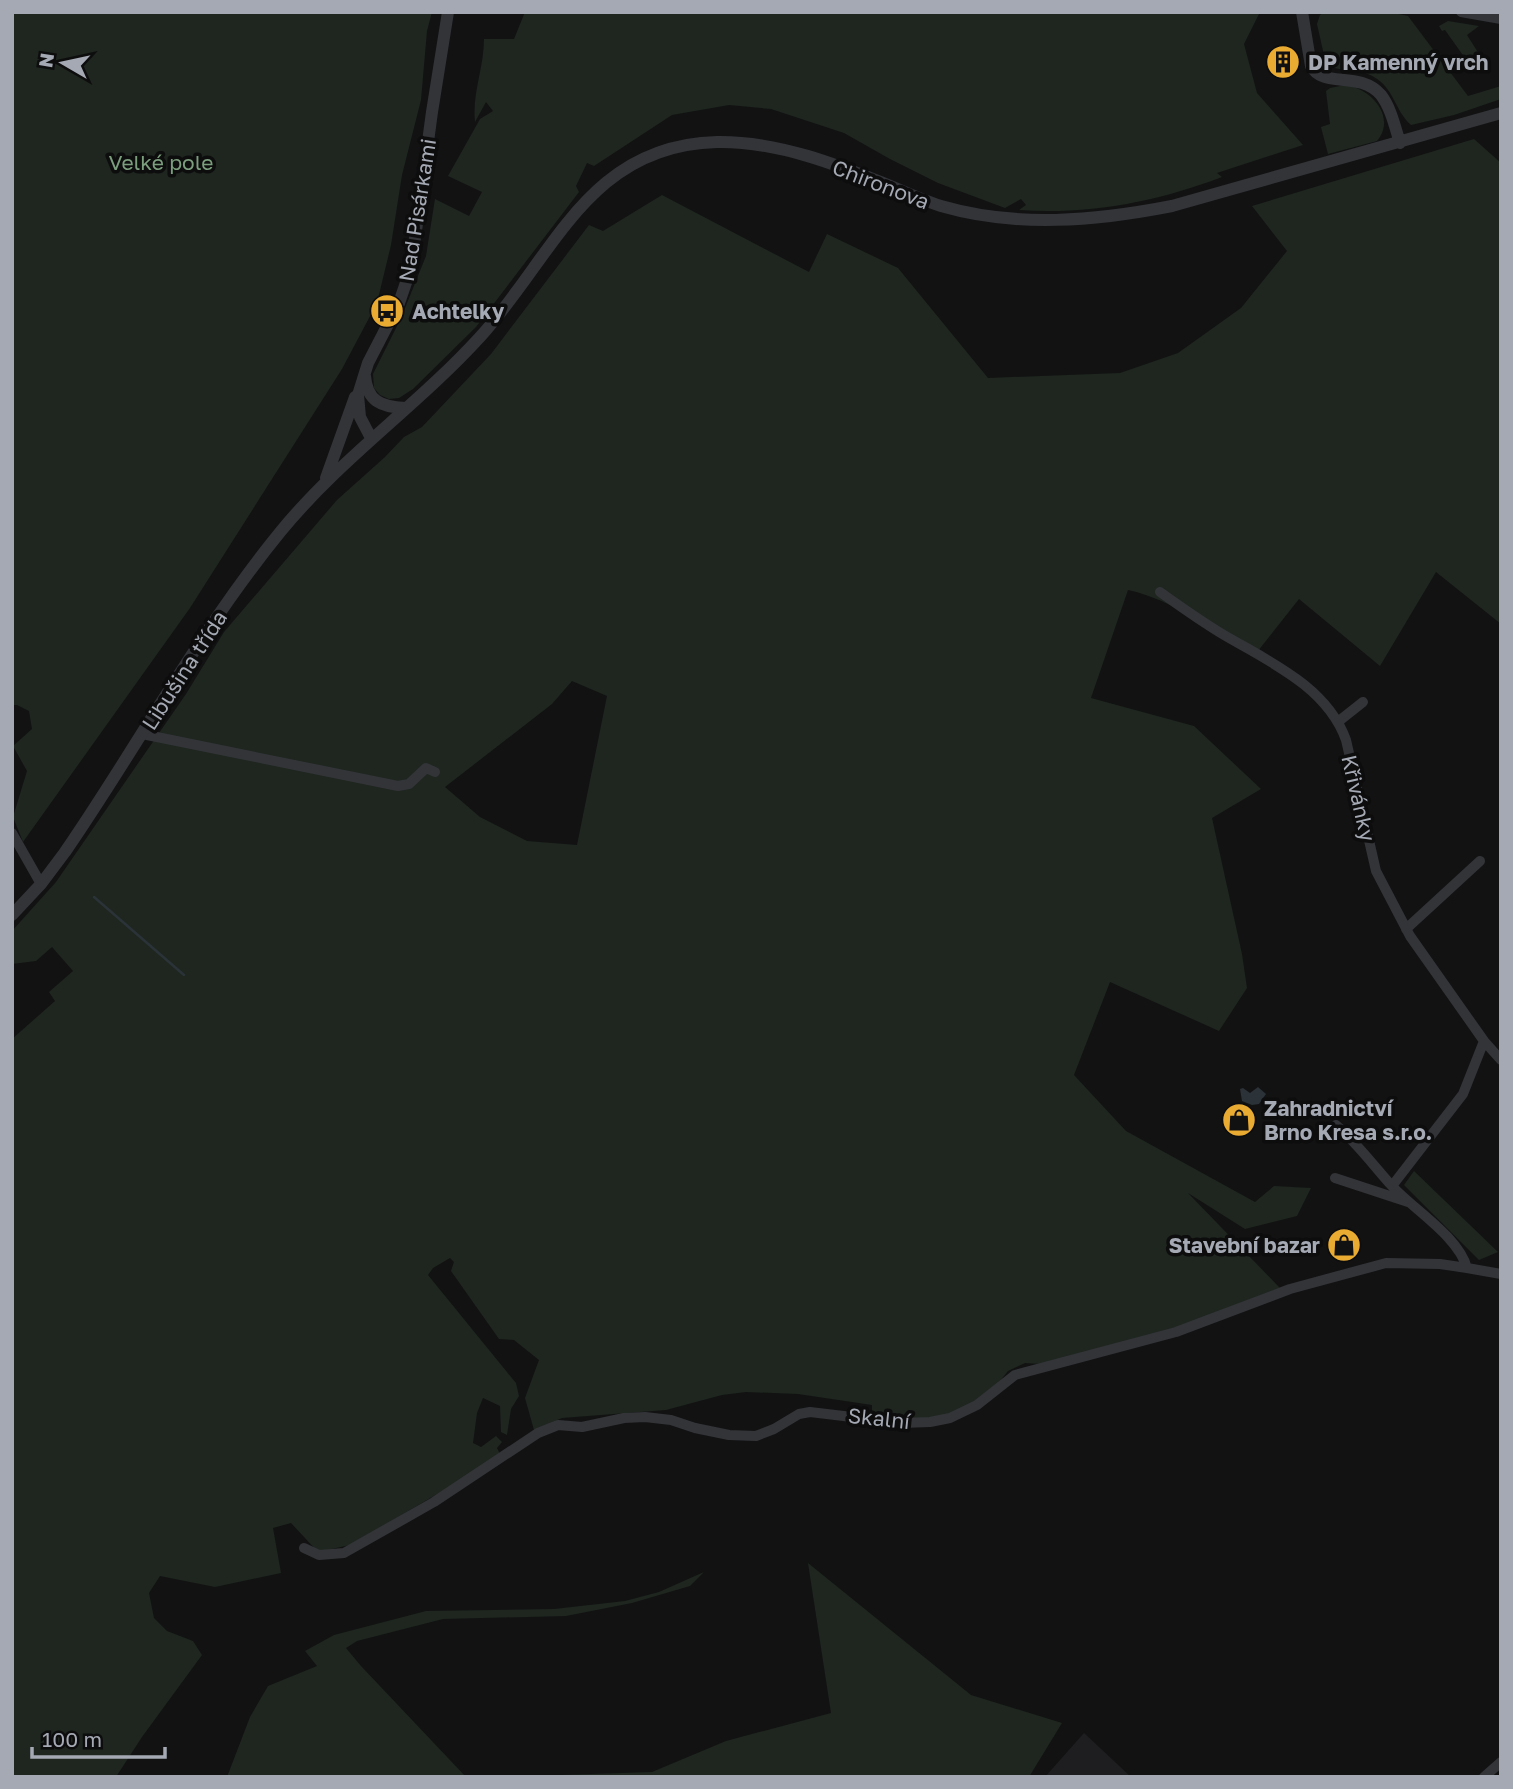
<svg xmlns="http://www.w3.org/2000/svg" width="1513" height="1789" font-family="'Golos Text',sans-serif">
<rect width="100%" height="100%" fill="#121213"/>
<path fill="#1e1e20" d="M1084,1733l47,44h-86z"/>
<path fill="#1e261f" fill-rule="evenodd" d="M12,12h420l-5,19 -6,69 -19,75 -11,70 -14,58 -35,66 -152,239 -167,234 -10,-25 14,-46 -14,-25 19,-17 -3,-18 -12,-6h-5z
M525,12h735l-16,32 13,49 46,52 -86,28 5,4c-65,25 -134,38 -203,33l7,-5 -5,-6 -16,9 -67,-25 -48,-24 -46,-26 -73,-24 -42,-4 -57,10 -78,51 -7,-3 -11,23 3,6 -103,135 -63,62 -14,9 -10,1 -9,-4 -6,-7 -1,-14 28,-56 25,-62 9,-57 34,17 13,-24 -34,-16 32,-57 13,-8 -7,-9 -11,20c-3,-29 9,-54 9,-83h30z
M1324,12h65l19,4 60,80 33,-10v13l-47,16 -43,10c-16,-14 -17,-37 -37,-48 -16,-10 -35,-4 -48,-13l-9,-40 3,-9z
M1448,21l31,5 -12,9 21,33 -10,3 -6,-3 -27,-38 -3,1 -3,-5z
M1345,85c26,3 52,32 32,56l-49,13 -7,-27 9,-3 -4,-33 4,-3z
M1474,139l27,24v461l-65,-52 -56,94 -81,-67 -45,57c-40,-25 -80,-56 -126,-66l-37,108 103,28 67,63 -49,29 30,136 5,34 -28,43 -109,-49 -36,93 52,56 129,71 19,-16 37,2 -14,28 -52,13 -57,-36 92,95 -102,39 -138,37 -15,-1 -17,8 -12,15 -37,27 -20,6h-38l-29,-4v-10l-74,-11 -52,-2 -24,3 -56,15 -104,8 -28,12 -9,-32 14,-38 -25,-20 -15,-1 -48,-68 3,-9 -4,-4 -17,10 -5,7 88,108 3,13 -8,13 -4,26 -6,-3 -1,-26 -17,-8 -6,15 -4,30 8,4 15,-11 6,6 -5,6 3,6 -20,15 -130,76 -32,7 -27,-29 -18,5 8,45 -66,14 -55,-11 -11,17 5,25 13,13 26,10 9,14 -60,82 -26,40h-104v-738l43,-38 -6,-9 24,-21 -21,-24 -16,14 -24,3v-33l44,-49 130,-188 38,-62 113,-132 48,-43 19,-20 18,-10 69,-73 98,-129 14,6 59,-36 147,77 18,-38 71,34 90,110 132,-5 58,-20 63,-45 46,-57 -35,-45zM572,681l35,15 -30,149 -50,-4 -47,-24 -35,-30 107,-83z
M1414,1171l84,81 -19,8 -75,-75z
M808,1563l163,132 91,28 -33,54h-526l149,-5 74,-31 105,-28z
M704,1572l-14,14 -58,17 -66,13 -123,3 -86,22 -11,7 15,18 105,111h-239l23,-60 18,-31 49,-20 -12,-15 29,-16 92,-24 128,-2 71,-8 34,-9z"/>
<path fill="#2b3238" d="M1258,1087l8,7 -7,10 -7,1 -10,-4 -2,-12 3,-1 7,5z"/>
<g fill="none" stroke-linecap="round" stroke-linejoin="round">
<path stroke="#2b3238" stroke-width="2.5" d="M94,897l90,78"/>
<path stroke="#333438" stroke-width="10" d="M1461,12l40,7
M1160,592c21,15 42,30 64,43 46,27 103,52 122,105l30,131 34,65 74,105 17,19
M1339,721l24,-19
M142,734l256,52 11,-2 17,-16 9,4
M12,833l29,51
M1406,929l74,-68
M1336,1125c21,18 37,40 55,60 23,25 67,51 76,83l34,6
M1335,1178l73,24
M1392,1186l71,-92 21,-53
M304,1548l15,7 25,-2 90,-51 104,-69 20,-8 24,2 42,-9 21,-1 26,3 24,8 34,7 27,1 18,-7 25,-15 11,-2 92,11 28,-1 20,-4 27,-13 38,-30 161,-43 114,-43 96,-26 54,1 27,4
M1484,1777l17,-15"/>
<path stroke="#333438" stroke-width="12" d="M1302,12l9,54c12,23 48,4 70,29 10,13 14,32 19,48
M365,376c2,25 16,31 40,32
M371,438l-11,-21 -2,-22 10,-32 31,-60 12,-35 21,-156 16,-100
M326,478l29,-81
M12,915l29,-31 24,-32c73,-106 134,-221 216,-321 60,-73 136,-125 199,-194 74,-81 108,-192 237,-195 61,-1 121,23 176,45 16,7 32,14 48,19 76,22 154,15 231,0l329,-93"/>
</g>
<defs>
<g id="building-disc" transform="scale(1.75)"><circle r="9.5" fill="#eaab33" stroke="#0d0d0e"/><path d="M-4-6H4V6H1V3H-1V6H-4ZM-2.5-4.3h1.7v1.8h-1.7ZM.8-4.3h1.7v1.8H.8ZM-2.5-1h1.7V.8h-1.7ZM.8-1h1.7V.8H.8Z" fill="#111"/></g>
<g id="bus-disc" transform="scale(1.75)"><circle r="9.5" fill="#eaab33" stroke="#0d0d0e"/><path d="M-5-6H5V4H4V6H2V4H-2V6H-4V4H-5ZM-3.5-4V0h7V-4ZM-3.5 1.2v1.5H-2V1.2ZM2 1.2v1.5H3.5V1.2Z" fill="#111"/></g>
<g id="shop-disc" transform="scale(1.75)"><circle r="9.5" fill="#eaab33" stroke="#0d0d0e"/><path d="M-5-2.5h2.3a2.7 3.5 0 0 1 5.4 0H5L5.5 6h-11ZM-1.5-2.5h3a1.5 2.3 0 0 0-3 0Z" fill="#111"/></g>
</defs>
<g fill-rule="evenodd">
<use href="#building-disc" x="1283" y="62"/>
<use href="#bus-disc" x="387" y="311"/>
<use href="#shop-disc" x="1239" y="1120"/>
<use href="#shop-disc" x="1344" y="1245"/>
</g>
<g text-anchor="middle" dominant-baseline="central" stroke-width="7" stroke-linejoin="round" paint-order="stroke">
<g font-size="21" font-weight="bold" fill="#a4a9b3" stroke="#0d0d0e" text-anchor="start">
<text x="1308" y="62">DP Kamenný vrch</text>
<text x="412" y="311">Achtelky</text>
<text x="1264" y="1108">Zahradnictví<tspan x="1264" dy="24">Brno Kresa s.r.o.</tspan></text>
<text x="1320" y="1245" text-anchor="end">Stavební bazar</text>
</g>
<g font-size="21" fill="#7b9e7d" stroke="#0d0d0e">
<text x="161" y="162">Velké pole</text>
</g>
<g font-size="21" fill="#a4a9b3" stroke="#0d0d0e">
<text transform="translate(881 184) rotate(21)">Chironova</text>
<text transform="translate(417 210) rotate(-81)">Nad Pisárkami</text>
<text transform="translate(184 670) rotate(-57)">Libušina třída</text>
<text transform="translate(1359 798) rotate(77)">Křivánky</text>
<text transform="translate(879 1418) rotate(6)">Skalní</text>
</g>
</g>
<rect width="1513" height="1789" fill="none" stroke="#a4a9b3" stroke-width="28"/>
<g transform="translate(63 63) rotate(279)" stroke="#0d0d0e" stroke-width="5" paint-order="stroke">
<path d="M0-5L12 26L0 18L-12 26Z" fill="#a4a9b3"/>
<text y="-10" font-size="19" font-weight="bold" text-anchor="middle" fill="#a4a9b3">N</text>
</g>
<path d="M32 1747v10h133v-10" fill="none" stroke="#a4a9b3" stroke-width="3.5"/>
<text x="42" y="1747" font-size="21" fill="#a4a9b3" stroke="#0d0d0e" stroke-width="5" paint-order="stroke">100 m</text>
</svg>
